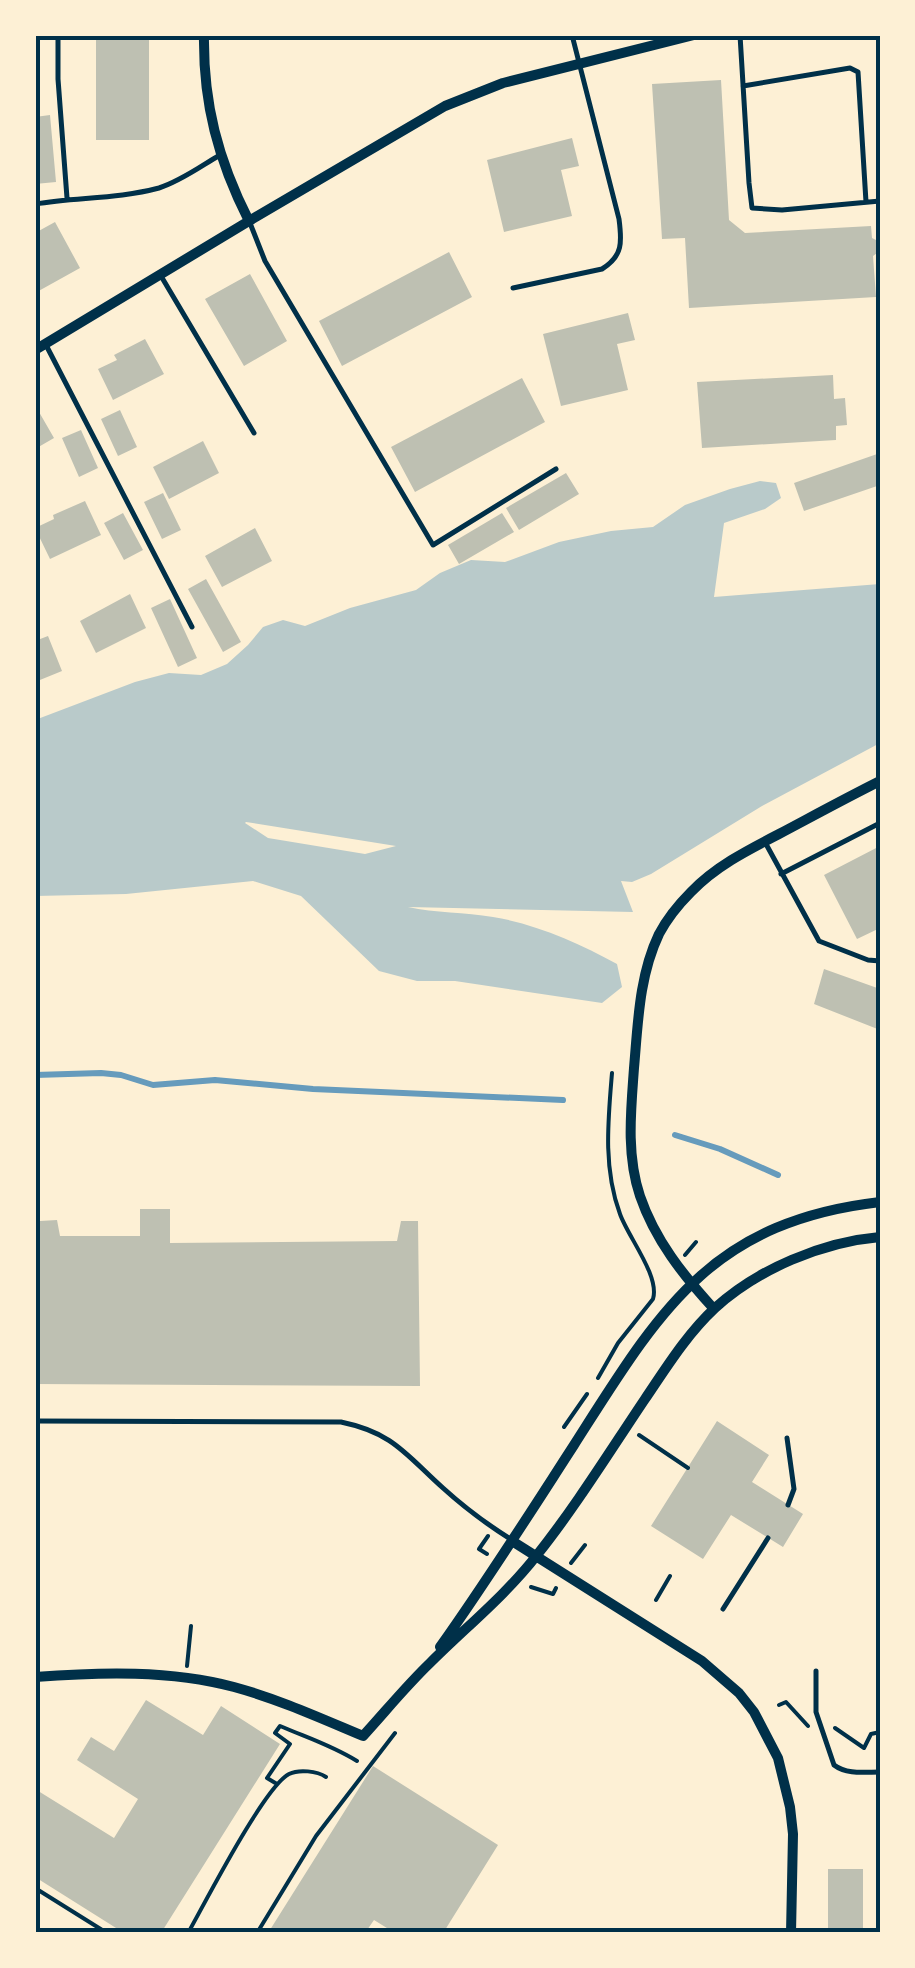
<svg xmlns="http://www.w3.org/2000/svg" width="915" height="1968" font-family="'PT Sans',sans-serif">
<rect width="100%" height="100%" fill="#fdf0d5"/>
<path fill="#b9caca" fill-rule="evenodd" d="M760,481l16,2 5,15 -16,11 -41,14 -10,74 166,-13v159l-118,63 -111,68 -19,8 -11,-1 12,31 -225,-5c27,6 57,5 85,10 43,7 86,26 124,47l5,23 -20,16 -147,-22h-38l-38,-10 -78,-75 -48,-15 -127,13 -91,2v-176l100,-38 34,-9 32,2 26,-11 21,-19 15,-18 20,-7 22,6 45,-18 66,-18 24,-17 31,-13 34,2 54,-20 52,-11 42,-4 32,-22 45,-16zM245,823l1,-1 150,24 -31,8 -97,-16z"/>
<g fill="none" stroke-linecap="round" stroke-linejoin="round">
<path stroke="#669bbc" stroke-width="6" d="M35,1075l66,-2 20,2 32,10 62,-5 98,9 250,11
M675,1135l45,14 58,26"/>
</g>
<path fill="#bec0b2" d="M96,35h53v105h-53z
M721,80l8,140 16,13 126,-7 1,12 8,4v9l-7,5 3,41 -187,11 -4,-70 -23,1 -10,-155z
M50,115l6,67 -21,2v-67z
M572,138l7,28 -18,4 11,46 -68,16 -17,-72z
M55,222l25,46 -45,25v-60z
M449,252l23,45 -130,69 -23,-45z
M250,274l37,67 -43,25 -39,-67z
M628,313l7,27 -18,4 11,46 -67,16 -18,-72z
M145,339l19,35 -51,26 -15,-31 19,-9 -3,-5z
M833,375l1,24 11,-1 2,27 -11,1v14l-134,8 -5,-66z
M522,378l23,44 -130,70 -24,-45z
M35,405l19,33 -19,11z
M120,410l17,37 -19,9 -17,-37z
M81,430l17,38 -19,9 -17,-39z
M203,441l16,32 -50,26 -16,-32z
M880,453v32l-76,26 -10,-28z
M566,473l13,21 -60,36 -13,-22z
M163,493l18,37 -19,9 -18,-37z
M85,501l16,34 -51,24 -15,-31 19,-9 -1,-4z
M123,513l20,37 -19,10 -20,-37z
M502,513l12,19 -55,32 -11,-19z
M255,528l17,33 -50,26 -17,-31z
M206,579l35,63 -18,10 -35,-63z
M130,594l16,34 -50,25 -16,-32z
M170,599l27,59 -19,9 -27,-59z
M48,636l14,35 -27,11v-41z
M880,846v82l-23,11 -33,-64z
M824,969l56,20v41l-66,-26z
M35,1200h5v21l17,-1 3,16h80v-27h30v34l227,-2 4,-20h17l2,165 -385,-2z
M717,1421l52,34 -17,27 51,32 -20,33 -52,-32 -28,44 -52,-33z
M146,1700l57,35 18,-29 59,38 -119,189h-37l-89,-56v-88l79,49 24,-39 -61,-39 14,-23 23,14z
M373,1766l125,79 -53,85 4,3h-54l-21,-13 -9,13h-97z
M828,1869h35v64h-35z"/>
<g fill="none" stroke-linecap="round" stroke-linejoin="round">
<path stroke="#003049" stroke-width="4" d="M685,1255l11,-13
M598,1378l20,-35 35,-44c7,-23 -25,-62 -33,-85 -17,-46 -12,-93 -8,-141
M564,1427l23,-33
M639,1435l49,33
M487,1554l-8,-5 9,-13
M571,1563l14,-18
M531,1587l22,7 3,-6
M656,1600l14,-24
M187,1666l4,-40
M779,1705l7,-3 22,24
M835,1728l29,20 7,-14 9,-2
M277,1784l-10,-6 23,-34 -15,-11 5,-7c28,12 51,19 77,35
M35,1888l72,45
M188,1933c17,-30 76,-146 101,-159 10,-5 28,-3 37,3
M257,1933l59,-97 79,-103"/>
<path stroke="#003049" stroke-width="5" d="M58,35v44l9,119
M740,35l9,148 3,25 30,2 98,-9
M743,86l107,-18 8,4 8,130
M35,204c41,-7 83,-5 124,-16 22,-7 42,-22 61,-33
M250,223l15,38 168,284 123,-76
M161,276l93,157
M513,288l89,-19c21,-13 20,-27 17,-50l-47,-184
M46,345l146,282
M766,844l53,97 49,19 12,1
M781,874l99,-51
M35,1421l306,1c53,11 65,33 102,66 22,20 45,37 69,52
M787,1438l7,51 -6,16
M723,1609l45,-71
M816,1671v41l18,53c13,10 31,7 46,7"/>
<path stroke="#003049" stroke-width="10" d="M204,35c-1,68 14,125 45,186
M35,350l214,-129 196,-115 58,-23 191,-48
M714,1309c-31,-34 -59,-69 -74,-113 -14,-42 -9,-86 -6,-128 4,-45 5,-92 25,-134 8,-15 20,-30 32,-42 25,-26 57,-42 88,-58 34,-18 67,-36 101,-53
M512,1541l190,120 37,32 15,19 24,46 12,49 3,27 -2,99
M440,1647c47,-66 90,-134 134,-202 85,-133 135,-223 306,-243
M35,1677c66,-5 135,-7 199,10 44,12 86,31 129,49 22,-24 43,-50 67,-73 36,-36 75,-67 107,-108 39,-49 73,-104 108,-156 21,-31 42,-65 70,-91 43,-39 107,-66 165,-71"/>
</g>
<rect width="915" height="1968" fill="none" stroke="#fdf0d5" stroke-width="75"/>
<rect x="38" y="38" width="840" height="1892" fill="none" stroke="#003049" stroke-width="4"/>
</svg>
